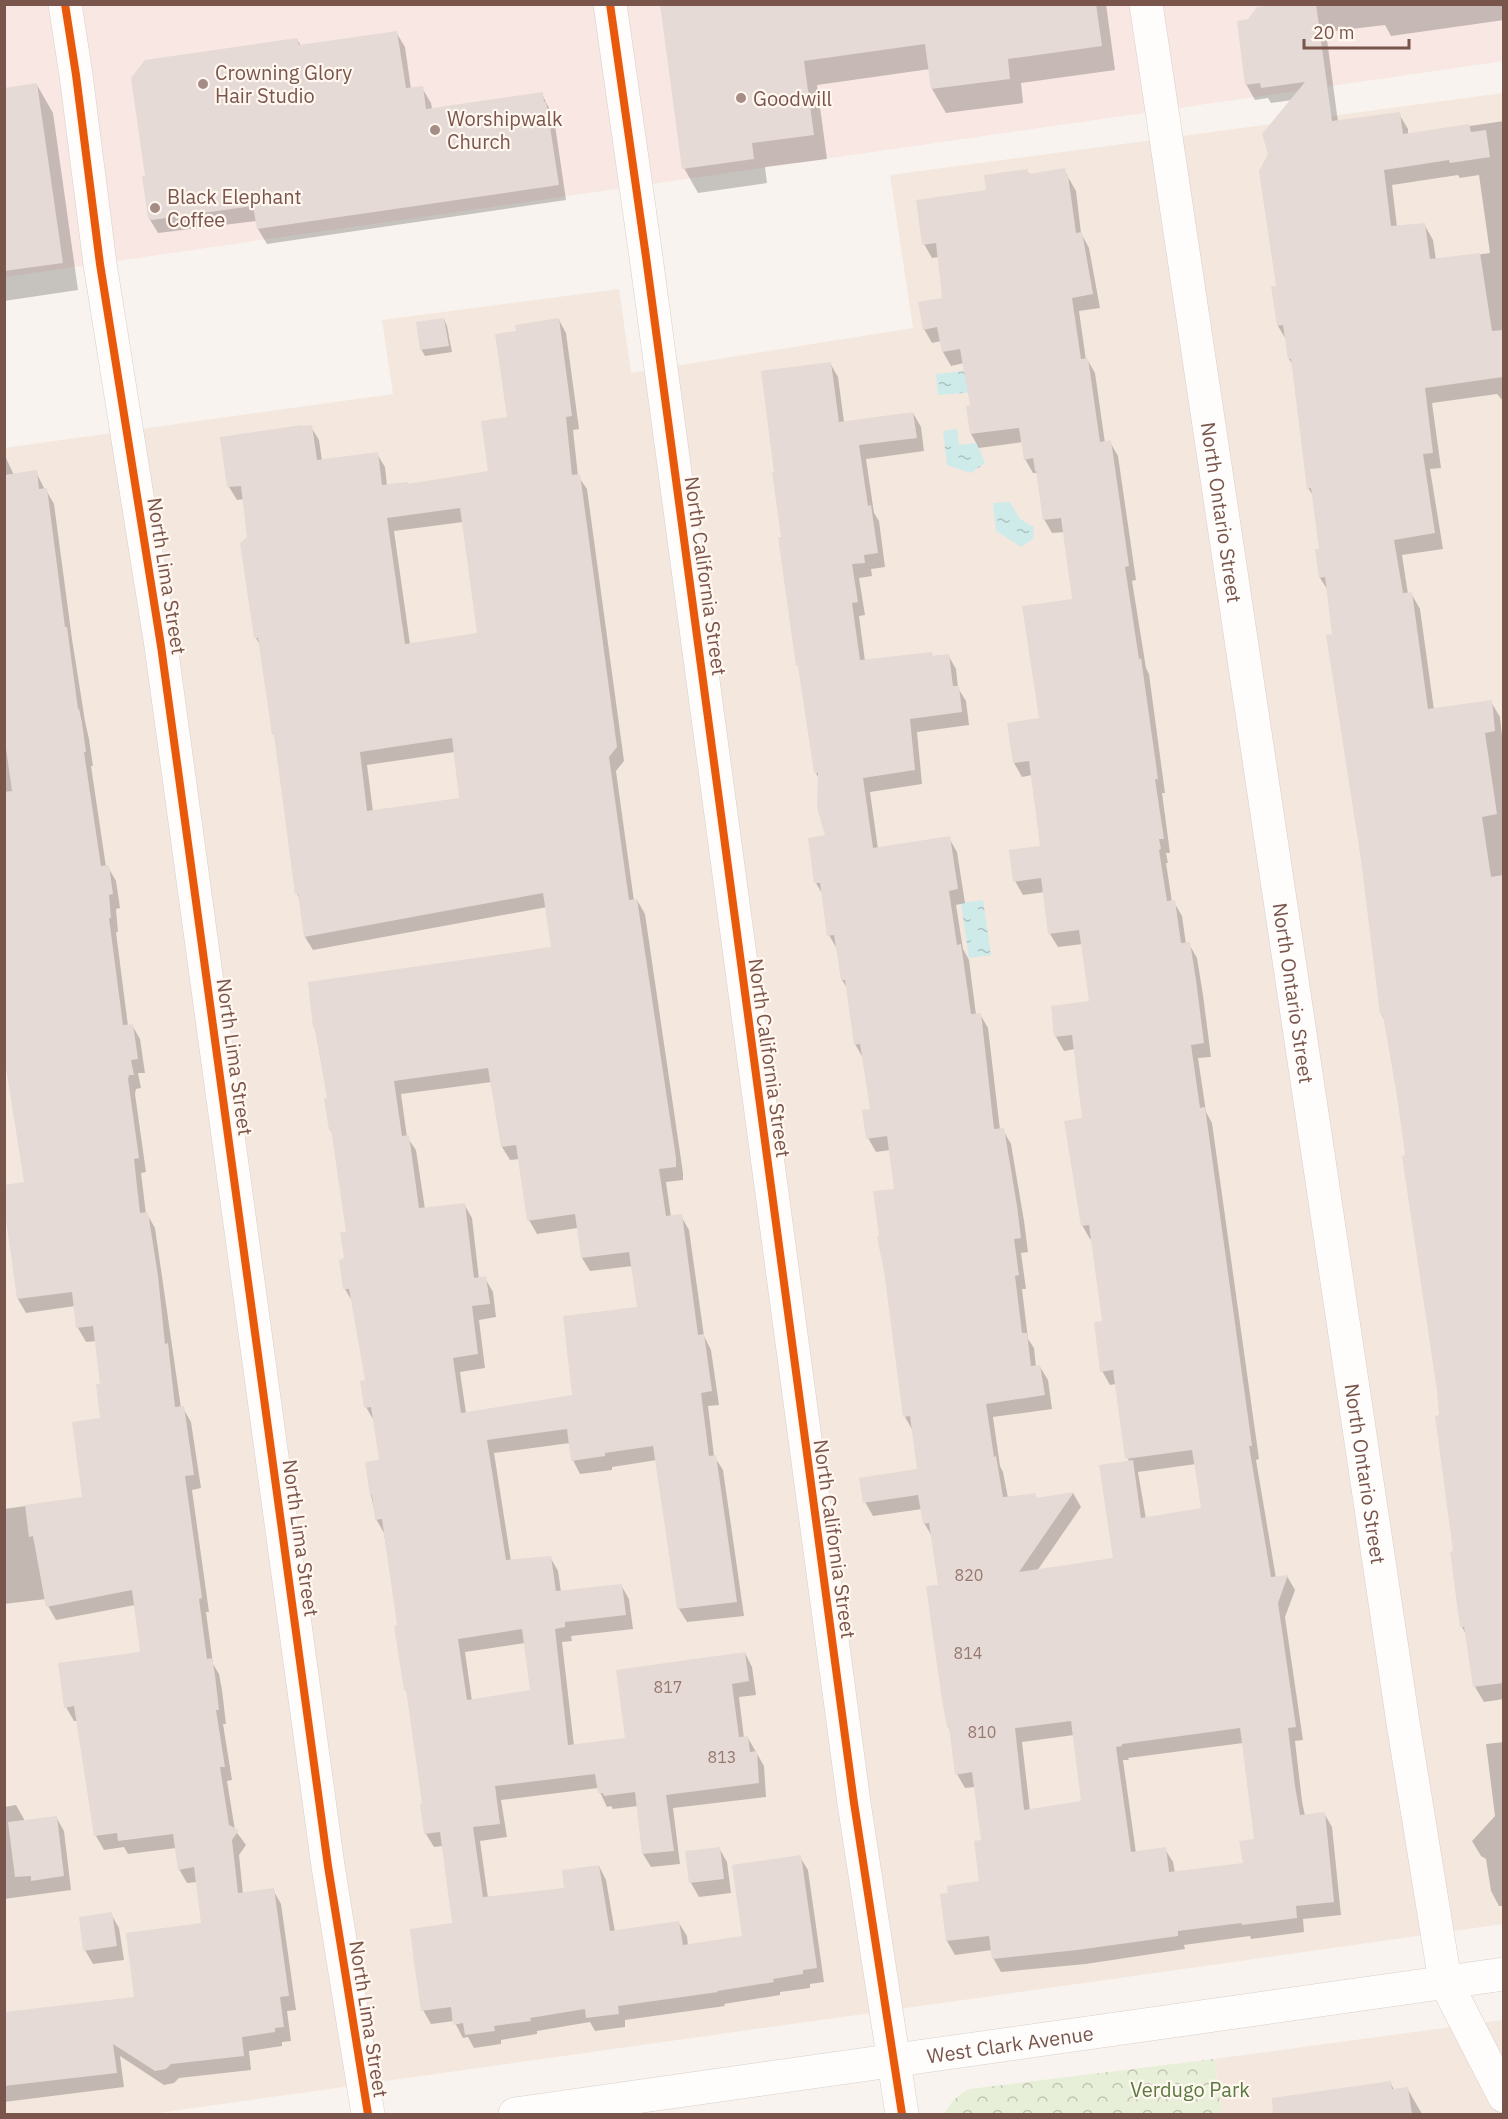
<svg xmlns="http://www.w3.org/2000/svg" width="1508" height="2119" font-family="'IBM Plex Sans',sans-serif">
<defs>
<pattern id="park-crowns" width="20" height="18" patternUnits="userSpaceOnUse" patternTransform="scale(1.5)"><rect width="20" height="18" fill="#e8efd8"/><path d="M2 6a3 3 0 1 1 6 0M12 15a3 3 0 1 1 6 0" fill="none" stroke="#c1c4b1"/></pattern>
<pattern id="water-ripples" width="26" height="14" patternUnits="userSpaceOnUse" patternTransform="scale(1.5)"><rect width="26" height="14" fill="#ceebea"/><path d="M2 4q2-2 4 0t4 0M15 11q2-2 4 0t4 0" fill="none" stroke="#acc1c0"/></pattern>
</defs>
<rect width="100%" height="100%" fill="#f8f3ee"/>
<path fill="#f4e7de" d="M1503,93v1831l-1352,190h-146l-1,-1666 389,-54 -11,-74 237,-31 12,84 282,-45 -23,-153z
M1503,2020v94h-281l-8,-55z"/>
<path fill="#f8e7e2" d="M1503,4l1,57 -1499,216 -1,-272z"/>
<path fill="url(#park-crowns)" d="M1214,2059l8,55h-278c6,-11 14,-20 26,-25z"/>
<path fill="url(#water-ripples)" d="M975,370l2,22 -39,3 -2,-21z
M957,429l2,16 18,-2 8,20 -14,10 -24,-8 -4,-34z
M1010,502l10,17 14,8 -1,12 -12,8 -25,-16 -3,-28z
M983,900l8,55 -22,3 -8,-55z"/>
<path fill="#0003" fill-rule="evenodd" d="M661,4h445l9,66 -94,13 2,20 -77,10 -14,-24 -2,-20 -113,16 10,74 -62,8 2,16 -69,10 -14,-25z
M1290,4h214v16l-113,16 -6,-11 -59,7 12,90 61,-8 9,15v6l96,-14v281l-7,-8 -65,9 9,65 -11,1 13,80 -41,6 6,39 3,-1 9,16 14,101 57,-8 9,15 2,19h2v963l-20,3 -9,-15 -8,-51 -5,-9 -21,-211 -34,-259 -21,-135 -5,-8 -52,-422 -9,-14 -4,-28h5l-7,-53 -6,-9 -14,-121 -5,-8 -2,-18 -9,-15v-39l14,-187 -21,3 -3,-5 -13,2 -9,-16 3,-64zM1458,175l2,3 19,-3 11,78 -54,7 -3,-20 -9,-16 -27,3 -5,-42z
M396,32l9,15 6,42 11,-1 9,15 1,6 110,-15 12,24 12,82 -299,44 -9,-15 -1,-8 -99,12 -9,-15 148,-179 4,7z
M37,85l16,28 25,177 -74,11v-212z
M1064,170l12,21 5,42 8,15 11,60 -21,3 7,49 1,-1 8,14 10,70 5,-1 8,14 18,124 -4,1 14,87 3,6 16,119h-3l8,60h-4l2,10h-2l6,39h2l8,14 4,28h3l8,14 6,37 8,62 -13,1 8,54 6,11 47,336 -3,1 20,118 11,-2 8,14 -10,27 18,123 -8,1 7,60 3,15 19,-3 8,14 9,88 -38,4 1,13 -53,7 -1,-3 -66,9 1,4 -99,15 -85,8 -8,-14 -1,-8 -37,5 -8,-14 -5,-45 39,-13 1,-41 -7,-55 -10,1 -8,-14 -6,-42 -3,-6 -5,-32 -3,-108 -7,-48 -9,-15 -2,-14 -49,7 -8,-14 54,-32 -6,-39 -8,-14 -9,-227 -6,-40 -14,2 -8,-14 4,-28 -9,-52 -8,-14 -8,-56 -5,-8 -5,-31 -8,-14 -5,-38 -8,-14 11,-46 -8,-58 -3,-6 -34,-235 48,-175 8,14 6,45 69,-9 8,14 3,24 -58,8 8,54 5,8 6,46 -14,2 1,7 -13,2 6,37 -6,1 6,45 83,-6 8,14 2,19 8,13 3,24 -52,7 5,52 -52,8 8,57 71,-11 8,14 8,51 -9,2 7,44 6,11 7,55 4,-1 8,14 12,102h3l8,14 13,77 4,31 -7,1 5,36h-4l6,50 6,9 2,19h4l8,13 4,29 -59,8 7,49 3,6 5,26 27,-3 2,4 36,-6 8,14 -44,64 77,-12 15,-96 -13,-79 -6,1 -8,-14 2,-49 -12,-83h-2l-8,-14 1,-106 -8,-70 -11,2 -8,-14 -4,-30 39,-5 -8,-58 -25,3 -8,-13 -5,-42 -22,3 -8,-14 27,-33 -10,-73 -10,2 -8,-14 27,-44 33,-119 -9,-68 -13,1 -8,-14 -7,-46h-4l-8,-14 -2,-17 -44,6 -8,-14 1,-27 -8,-44 -13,3 -8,-14 -2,-11 -9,2 -8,-14 20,-29 -5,-43 -7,1 -8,-14 64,-52 39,-21 3,4zM1196,1464l7,45 -57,10 -8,-47zM1074,1735l8,68 -52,8 -8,-69zM1243,1743l13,97 -12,24 -69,9 -2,-11 -8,-13 -29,4 -13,-93h6l-1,-2z
M444,319l3,7 5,26 -27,4 -4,-7z
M559,320l7,13 13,96 -6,1 5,46 9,13 37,272 -8,10 18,130 3,-1 8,14 38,259v7l-17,2 5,35 10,-1 8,14 15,106 7,14 8,55 -11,1 6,50 9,14 21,146 -57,6 -8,-13 -22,-149 -45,7v3l-32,4 -7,-14 -3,-17 -76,10 17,108 39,-4 8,14 3,21 60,-7 8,14 4,30 -62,7 1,5 -10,1 12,104 53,-7 118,-86 7,14 4,28 -17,2 5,41h4l16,28 2,31 -93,11 7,56 -29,3 -8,-13 -5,-48 -25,3 -2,-3 -4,1 -9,-19 -97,12 6,37 -27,4 8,57 78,-9 33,-23 7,14 9,52 64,-9 8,13 1,10 56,-8 56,-81 8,13 16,112 -14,2v4l-30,4v3l-56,9 1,2 -100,14v7l-30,4 -5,-9 -53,9v3l-36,6v4l-27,4 -6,-11 -5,1 -9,-17 -23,3 -8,-14 31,-85 -11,-79 -9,1 -8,-13 -2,-30 -16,-109 -2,-5 -7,-63 -15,-94 -8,-14 -5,-24 10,-34 -7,-40 -8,-14v-25l-13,-79 -8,-14 3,-56 -14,-97 -4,-7 -2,-29 -13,-72 237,-80 -5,-41 -234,43 -8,-13 -5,-37 -3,-6 -20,-154 -3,-5 -13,-88 -5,-9 -12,-139 -7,1 -8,-13 82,-60 8,13 3,21 55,-7 8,13 2,19 21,-1 82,-12 18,-55 10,-85zM463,522l16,113 -69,9 -16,-113zM455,752l6,47 -88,13 -6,-47zM492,1082l10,65 8,13 10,-1 9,61 8,14 41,-6 4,30 8,13 43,-5 5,42 -64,89 -108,16 -6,-41 25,-4 -6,-48 17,-3 -3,-25 -8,-14 -6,1 -7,-61 -8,-14 -39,5 -9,-59 -9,-13 -6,-43zM525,1643l7,49 -60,9 -7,-49z
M6,458l8,17 22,-3 9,18h1l8,14 18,135 13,82 4,18 4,27h-2l15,101h2l8,14 4,27 -4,1 2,23h-2l12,94 4,-1 8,14 5,34h-7l3,15 -5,1 -1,5 11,78 -5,1 5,41h1l8,14 26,180h2l8,14 10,66 -9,2 17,122h-3l7,52 6,10 3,16 4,34h-3l9,56 -5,1 8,49 11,15 -7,10 4,39 30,-4 8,14 15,106 -9,1 4,30 -9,1v4l-33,5 2,19 -72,8 -5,5 -10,2 -44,-29 4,31 -120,15v-89l132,-14 67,-75 -6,-42 -10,1 -8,-14 -3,-21 -48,6 -4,-7 -20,3 -8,-14 -19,-115h-3l-8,-14 75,-54 -6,-48 -79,15 -8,-14 -2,-7 -42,5v-95l80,-11 18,-79v-34l-5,-44 -11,1 -8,-14 -3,-22 -49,7 -8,-14 7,-115 -17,-117 -4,1z
M1504,1742v164h-5l-8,-15 -5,-32 -5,-3 -9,-15 23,-25 -9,-72z
M16,1805l9,16 31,-4 8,14 7,59 -67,9v-92z
M719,1848l8,14 4,31 -32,4 -8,-14 -4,-31z
M111,1914l8,14 5,32 -31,4 -8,-14z
M1390,2082l4,8 13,-2 15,26h-126z"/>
<path fill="#e5dad5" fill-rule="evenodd" d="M660,4h436l6,42 -94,13 2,20 -79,10 -6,-45 -121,17 10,74 -62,8 2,16 -72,10z
M1278,4h38l16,117 68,-9 3,22 66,-10 2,8 15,-2 4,27 -40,6 -1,-3 -65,10 7,56 34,-3 5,36 50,-6 12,78 11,-1v47l-78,11 8,65 -10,1 12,79 -41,7 9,53 9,-1 16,117 64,-9 3,31 -10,2 12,81 -15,3 9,60 12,-2v808l-30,4 -9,-60h-4l-10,-75 3,-1 -18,-135 4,-1 -2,-24 -35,-235 3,-1 -8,-59 -14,-80 -3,-2 -19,-154 -29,-187 -6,-38 6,-1 -7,-57 -6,1 -4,-29h4l-8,-61 -4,1 -16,-130h-3l-5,-34 -6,1 -6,-40h5l-17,-115 9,-17 -6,-20 43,-52 -44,6 -1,-5 -15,2 -8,-64 11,-2 9,-12z
M397,31l9,57 17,-2 3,23 117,-17 1,10 2,-1 13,84 -302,44 -4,-23 -101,14 -4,-2 -6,-42h3l-14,-98 14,-18 152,-22 2,7z
M37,83l26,180 -59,8v-183z
M1065,168l1,7h2l8,58 6,-1 11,62 -21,4 9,61 7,-1 12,84 11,-2 18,126 -4,1 14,92 2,-1 17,121h-3l9,60h-5l2,10 -2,1 8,51 8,-1 6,43 9,-1 6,38 8,63 -13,2 9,63 5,-1 47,339h-3l22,131 17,-2 -10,28 18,124 -8,1 7,58 5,29 25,-3 9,90 -38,4 1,12 -55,7 -1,-2 -63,8v5l-101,14 -85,9 -3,-23 -43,5 -6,-47 8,-1 -1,-7 32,-5 -5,-40 7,-1 -9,-68 -17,3 -6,-49 -2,1 -6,-33 -15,-108 12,-1 -9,-62 -6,1 -5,-29 -55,8 -4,-25 58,-9 -7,-53 -7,1 -19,-146 -7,-34 2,-1 -6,-45 21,-2 -7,-53 -21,3 -4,-29 8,-1 -10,-65 -6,1 -9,-65h-4l-7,-45 -7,1 -7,-53h-6l-6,-45 17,-3 -8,-27 1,-35h-4l-16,-107h-2l-18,-129h3l-9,-65h2l-13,-101 70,-9 8,60 74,-10 4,26 -58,7 9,61 3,-1 7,48 -14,2 1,8 -13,1 6,38 -6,1 8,57 72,-8 1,4 16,-2 4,32h6l3,26 -52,7 5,51 -52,8 10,70 77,-12 8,53 -9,2 8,54 4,-1 10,70 10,-1 13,116 10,-1 13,78 4,32 -7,1 5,36 -4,1 7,57h5l4,33 9,-1 5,30 -59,9 8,53 2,-1 7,41 33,-4v5l38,-6 -55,80 94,-14 -14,-93 34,-5 8,58 60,-10 -9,-58 -67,9 -12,-89 -13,2 -6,-50 8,-1 -13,-96 -8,1 -17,-105 18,-3 -10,-83 -18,2 -3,-31 38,-5 -10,-71 -31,4 -7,-56 -28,4 -4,-32 31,-4 -11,-85 -16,2 -6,-40 32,-5 -17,-112 50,-7 -11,-81 -18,2 -7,-49h-1l-2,-13 -9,2 -5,-32 -49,6 -4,-28 4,-1 -10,-56 -18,3 -5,-25 -14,3 -5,-28 24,-4 -6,-55 -14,2 -6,-45 70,-10 -2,-15 44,-6v5zM1071,1721l10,80 -57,9 -9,-82zM1240,1728l14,111 -15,2 4,22 -74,9 -3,-25 -35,5 -15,-105 6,-1v-2z
M444,318l5,28 -29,4 -4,-28z
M559,318l13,98 -6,1 6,58 8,-1 37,273 -8,10 20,143 8,-1 39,259v9l-17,2 7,47 16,-2 16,121 6,-1 8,57 -11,2 8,63 7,-1 21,147 -60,7 -24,-163 -48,7v3l-34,5 -4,-32 -80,11 19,120 45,-4 5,35 66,-7 4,31 -61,7v5l-10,2 13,116 57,-7 -9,-68 129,-18 4,29 -17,3 7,53 9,-1 2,16 7,-1 2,32 -93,12 8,56 -32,3 -7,-62 -31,4 -1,-3h-5l-3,-19 -100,12 5,38 -27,3 10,70 81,-9 -2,-18 37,-5 11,66 69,-10 4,24 59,-9 -10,-71 69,-10 16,113 -14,2v4l-30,5 1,3 -57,9 1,1 -100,14 1,8 -33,4 -1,-9 -55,9 1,3 -37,5 1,5 -30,4 -2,-12 -10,2 -2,-18 -30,4 -7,-48 -4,-34 42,-6 -12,-91 -16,2 -4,-30 2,-1 -16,-113 -2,1 -10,-65 3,-1 -15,-106 -7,1 -3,-25 -2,1 -5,-34 14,-2 -8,-53 -7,1 -4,-27 5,-1 -16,-91h-6l-4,-29 5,-2 -4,-26h6l-15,-103 -2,1 -5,-31 3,-1 -12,-70h-2l-5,-46 243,-35 -8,-54 -239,44 -6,-43h-3l-21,-159h-2l-14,-97h-4l-14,-95 7,-6 -6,-51 -14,1 -7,-50 81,-12v1l11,-1 5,35 61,-8 4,33 26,-3v2l80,-13 -7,-50 26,-4 -12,-83 21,-3 -1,-6zM460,508l17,125 -72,11 -18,-126zM452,738l7,60 -92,13 -7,-59zM488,1068l13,79 15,-2 11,76 48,-7 6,44 48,-6 8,55 -74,9 9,79 -111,18 -8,-55 25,-4 -6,-48 18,-2 -4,-28 -12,2 -9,-75 -46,5 -10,-73 -7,1 -8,-55zM522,1629l8,61 -63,10 -9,-61z
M37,470l2,19 8,-1 18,139h2l11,82h1l3,14 4,29h-2l17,114 8,-1 4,29 -4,1 2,23h-2l14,107 10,-1 5,35 -7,1 3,15h-5l-1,4 11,79 -5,1 6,54 8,-1 10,64 7,68 3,-1 7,64 9,-1 10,69 -9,1 17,122 -3,1 8,60 5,-1 3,17 4,35h-3l9,57h-5l9,58 10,5 -7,10 6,53 36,-5 15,108 -9,1 4,30 -9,1v4l-33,5 2,19 -73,8 -5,5 -11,2 -42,-27 4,29 -113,13v-74l130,-15 -8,-64 75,-10 -7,-56 -16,3 -5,-36 -55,7 -1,-8 -23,3 -20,-130 -10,2 -6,-45 82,-11 -8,-62 -86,17 -13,-71 -4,1 -4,-32 57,-8 -10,-75 28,-4 -4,-34h4l-7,-58 -17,2 -4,-36 -55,7 -13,-94v-20l20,-3 -20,-127v-263l8,-1 -8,-57v-259z
M57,1816l7,60 -33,5v-5l-16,1 -7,-55z
M720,1847l4,32 -35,4 -4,-32z
M112,1912l5,34 -34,5 -4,-34z
M1391,2081l1,8 16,-2 4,28h-139l-1,-17z"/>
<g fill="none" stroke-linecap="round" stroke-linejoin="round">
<g stroke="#d8cfca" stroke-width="34">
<g id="minor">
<path d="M65,4l11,71 24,189 61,382 167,1220 40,248"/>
<path d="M610,4l36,253 208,1546 48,311"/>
<path id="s1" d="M1146,4l258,1725 41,252 59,115"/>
<path id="s2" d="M515,2114l989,-140"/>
</g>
</g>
<use href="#minor" stroke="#fefdfc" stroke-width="33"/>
<g stroke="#fff7f0" stroke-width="11">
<path id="cycleway" d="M65,4l11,71 24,189 61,382 167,1220 40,248
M610,4l36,253 208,1546 48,311"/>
</g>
<use href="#cycleway" stroke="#e8590c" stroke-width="8"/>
</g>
<g fill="#a58c84" stroke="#fff7f0" stroke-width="2">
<circle cx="203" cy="84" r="6"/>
<circle cx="741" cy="98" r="6"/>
<circle cx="435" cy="130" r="6"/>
<circle cx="155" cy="208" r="6"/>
</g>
<g text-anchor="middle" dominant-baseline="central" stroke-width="4.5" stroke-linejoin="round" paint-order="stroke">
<g font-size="16" fill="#967870">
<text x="969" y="1575">820</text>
<text x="968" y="1653">814</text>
<text x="668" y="1687">817</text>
<text x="982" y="1732">810</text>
<text x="722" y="1757">813</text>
</g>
<g font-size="20" fill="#79554b" stroke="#fff7f0" text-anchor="start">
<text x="215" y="72">Crowning Glory<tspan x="215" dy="23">Hair Studio</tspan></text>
<text x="753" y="98">Goodwill</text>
<text x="447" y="118">Worshipwalk<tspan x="447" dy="23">Church</tspan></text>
<text x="167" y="196">Black Elephant<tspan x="167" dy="23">Coffee</tspan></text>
</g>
<g font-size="20" fill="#79554b" stroke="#fff7f0">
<text stroke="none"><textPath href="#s1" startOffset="514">North Ontario Street</textPath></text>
<text transform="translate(167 576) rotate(81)">North Lima Street</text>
<text transform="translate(706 576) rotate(82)">North California Street</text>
<text stroke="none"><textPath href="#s1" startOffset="1000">North Ontario Street</textPath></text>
<text transform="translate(235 1057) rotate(82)">North Lima Street</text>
<text transform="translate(770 1058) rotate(82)">North California Street</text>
<text stroke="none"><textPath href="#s1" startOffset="1486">North Ontario Street</textPath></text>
<text transform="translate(301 1538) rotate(82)">North Lima Street</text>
<text transform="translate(835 1539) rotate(82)">North California Street</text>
<text transform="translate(369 2019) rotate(81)">North Lima Street</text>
<text stroke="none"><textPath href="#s2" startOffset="500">West Clark Avenue</textPath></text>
</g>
<g font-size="20" fill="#597a40" stroke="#fff7f0">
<text x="1190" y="2089">Verdugo Park</text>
</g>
</g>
<rect width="1508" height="2119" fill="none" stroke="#79554b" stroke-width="12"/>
<path d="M1304 39v9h105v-9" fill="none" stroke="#79554b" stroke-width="3"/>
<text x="1313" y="39" font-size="18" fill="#79554b" stroke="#fff7f0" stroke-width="4.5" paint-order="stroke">20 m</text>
</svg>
